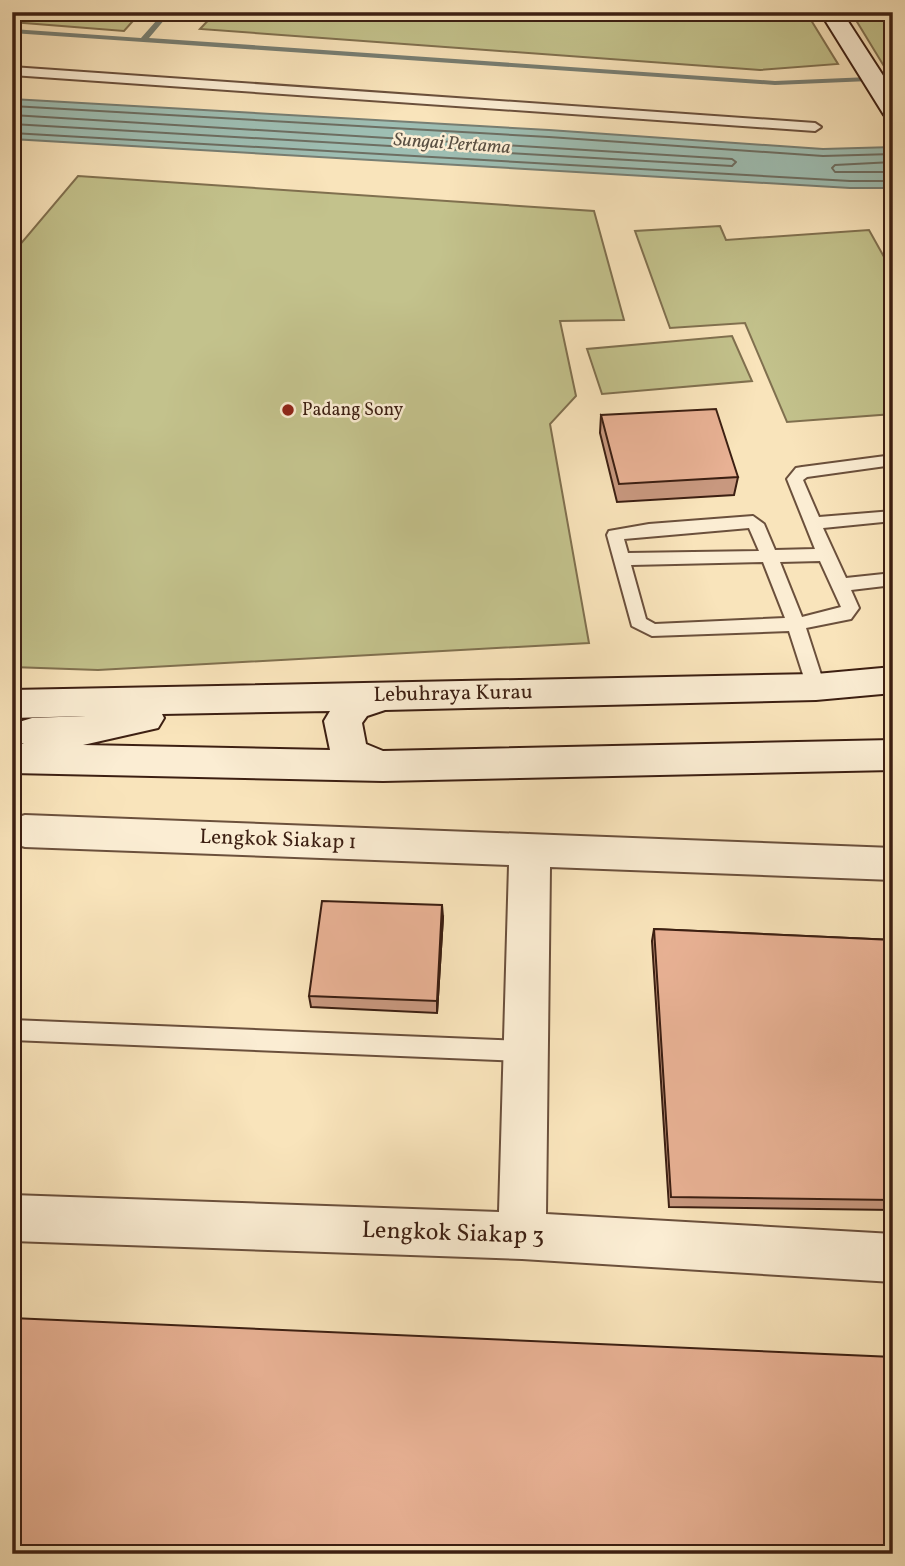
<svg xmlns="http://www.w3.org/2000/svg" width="905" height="1566" font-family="Vollkorn,serif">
<rect width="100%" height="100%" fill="#f9e4bb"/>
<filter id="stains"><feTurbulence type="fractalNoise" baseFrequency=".00286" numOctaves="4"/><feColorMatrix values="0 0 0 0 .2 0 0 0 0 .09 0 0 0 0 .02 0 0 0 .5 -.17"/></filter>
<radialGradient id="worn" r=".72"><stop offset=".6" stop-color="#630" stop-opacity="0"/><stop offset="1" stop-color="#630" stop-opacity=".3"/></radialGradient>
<path fill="#c3c28c" stroke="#80704f" stroke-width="2" d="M12,12h129l-17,19 -112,-9z
M216,12h590l32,52 -78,6 -560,-41z
M851,12h42v69z
M78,176l516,35 30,109 -64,1 16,75 -26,28 39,219 -491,27 -86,-3v-413z
M720,226l6,14 143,-10 24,43v141l-106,8 -42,-99 -75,5 -35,-97z
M732,336l20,45 -150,13 -15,-45z"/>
<path fill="#9ebeb3" stroke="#777e73" stroke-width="2" d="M12,99l537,31 274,19 70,-2v41h-43l-838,-49z"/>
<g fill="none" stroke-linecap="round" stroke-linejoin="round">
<path stroke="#6d6e62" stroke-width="2" d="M12,106l537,31 274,19 70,-2
M12,115l720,44 4,3 -4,4 -720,-42
M12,133l838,48h43
M893,162l-58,3 -3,3 3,4h58"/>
<path fill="#777e73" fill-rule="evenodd" d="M164,12h7l-22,26 626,43 118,-5v4l-118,5 -763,-52v-4l129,9z"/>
<g stroke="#6b503c" stroke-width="4">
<path id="lane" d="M12,67l803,56 6,4 -6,4 -803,-56z
M893,455v10l-86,12 -4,3 16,37 74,-6v10l-70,7 23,50 47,-5v12l-42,5 8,18 -8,11 -45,9 19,59 -3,5h-12l-3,-5 -18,-56 -137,5 -20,-10 -25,-91 2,-4 40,-7 104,-8 11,8 11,26 40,-1 -28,-70 9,-11 6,-1zM749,528l10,23 -131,2 -4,-14zM820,561l21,46 -39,10 -22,-55zM763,562l22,56 -130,6 -9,-5 -15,-54z
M12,1020l512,21 8,3 3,7 -3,7 -8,3 -512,-21z"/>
</g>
<g stroke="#6b503c" stroke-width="4">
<path id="street" d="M25,815l868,33v32l-343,-13 -4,347 347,20v48l-371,-23 -510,-18v-46l487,17 10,-347 -484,-18 -13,-4v-24z"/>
</g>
<g stroke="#3c1f12" stroke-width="4">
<path id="secondary" d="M820,12h22l51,79v26l-9,-2z
M893,667v26l-77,7 -431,10 -18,6 -5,7 4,21 17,7 510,-11v30l-510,11 -371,-8v-30l12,1 -5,-2 -6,-10 6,-10 13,-4 54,-2 -74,2v-28l804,-16zM330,711l-6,10 6,29 -247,-5 75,-17 6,-10 -2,-4z"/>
</g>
<use href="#lane" fill="#fbedd3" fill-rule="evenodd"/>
<use href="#street" fill="#fbedd3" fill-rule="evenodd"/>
<use href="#secondary" fill="#fbedd3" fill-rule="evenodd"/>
</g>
<path fill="#c8987f" stroke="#3c1f12" stroke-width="2" d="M601,415l137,62 -4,18 -117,7 -17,-69z
M443,917l-6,96 -126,-6 -2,-11z
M654,929l239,11v270l-224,-3 -17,-266z"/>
<path fill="#a27c68" stroke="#3c1f12" stroke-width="2" d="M442,905l1,12 -6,96v-12z"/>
<path fill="#e8b194" stroke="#3c1f12" stroke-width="2" d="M716,409l22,68 -119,7 -18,-69z
M322,901l120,4 -5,96 -128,-5z
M654,929l239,11v260l-222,-3z
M12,1318l881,39v197h-881z"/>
<circle fill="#8f2418" stroke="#fbedd3" stroke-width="2.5" cx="288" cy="410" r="7"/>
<g text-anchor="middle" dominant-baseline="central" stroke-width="5" stroke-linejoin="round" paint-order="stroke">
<g font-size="18" fill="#3c1f12" stroke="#fbedd3" text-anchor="start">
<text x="302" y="410">Padang Sony</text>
</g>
<g font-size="19" font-style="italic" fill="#594f42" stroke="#fbedd3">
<text transform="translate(452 144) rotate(4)">Sungai Pertama</text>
</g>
<g font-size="21" fill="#3c1f12" stroke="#fbedd3">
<text transform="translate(453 694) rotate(-1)">Lebuhraya Kurau</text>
<text transform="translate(278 840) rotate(2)">Lengkok Siakap 1</text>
</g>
<g font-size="24" fill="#3c1f12" stroke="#fbedd3">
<text transform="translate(453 1234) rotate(2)">Lengkok Siakap 3</text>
</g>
</g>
<rect width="905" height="1566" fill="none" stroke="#f9e4bb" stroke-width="42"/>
<rect x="14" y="14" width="877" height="1538" fill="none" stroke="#3c1f12" stroke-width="3.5"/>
<rect x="21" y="21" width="863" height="1524" fill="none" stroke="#3c1f12" stroke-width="2"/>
<rect width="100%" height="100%" filter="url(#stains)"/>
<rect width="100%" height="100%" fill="url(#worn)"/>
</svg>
